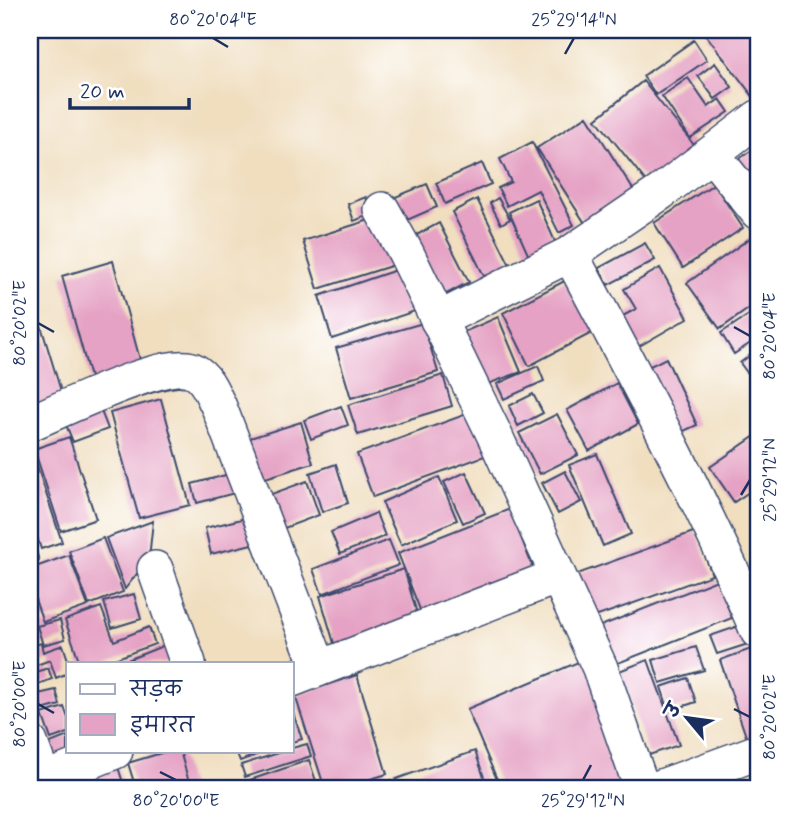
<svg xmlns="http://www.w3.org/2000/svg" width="788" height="819" font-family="Mynerve,'Playpen Sans Deva',sans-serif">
<rect width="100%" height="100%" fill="#fff"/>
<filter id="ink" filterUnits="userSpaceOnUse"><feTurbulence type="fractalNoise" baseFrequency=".0143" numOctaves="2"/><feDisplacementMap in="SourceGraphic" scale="14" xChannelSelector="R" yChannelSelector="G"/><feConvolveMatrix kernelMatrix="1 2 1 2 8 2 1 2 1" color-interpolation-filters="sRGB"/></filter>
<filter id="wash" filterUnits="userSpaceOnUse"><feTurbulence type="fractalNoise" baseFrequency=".00686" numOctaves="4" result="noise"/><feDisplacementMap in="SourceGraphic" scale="28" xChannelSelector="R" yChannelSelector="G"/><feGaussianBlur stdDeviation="1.57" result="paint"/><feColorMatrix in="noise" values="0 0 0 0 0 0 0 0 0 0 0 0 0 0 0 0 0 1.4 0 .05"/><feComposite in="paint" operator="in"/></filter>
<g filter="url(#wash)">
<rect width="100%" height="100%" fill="#f0debf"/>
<g id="blocks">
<path fill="#e5a2c4" d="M713,30h45v73l-52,-68z
M694,40l13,20 -51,35 -13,-19z
M715,63l17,24 -17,12 -17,-23z
M688,78l20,29 12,-8 9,13 -39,26 -28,-42z
M643,81l55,69 -46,39 -56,-70z
M587,116l52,83 -49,32 -53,-83z
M532,142l42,83 -15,8 -21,-43 -31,16 -9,-18 13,-6 -11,-23z
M758,146v44l-19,-31z
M482,163l9,21 -46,20 -9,-21z
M427,184l10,23 -39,17 -10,-24z
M714,184l29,44 -60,40 -29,-45z
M366,197l6,17 -18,7 -6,-17z
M498,198l12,21 -9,5 -11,-21z
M477,199l39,78 -25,13 -39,-78z
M536,199l26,58 -27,13 -26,-58z
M379,217l15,48 -76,24 -15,-48z
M439,223l30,59 -28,15 -30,-59z
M753,236l5,7v59l-38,27 -33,-46z
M645,243l10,17 -47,25 -9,-17z
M113,261l29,106 -51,14 -29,-105z
M405,267l19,41 -92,31 -13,-43z
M660,268l28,50 -52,30 -17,-30 17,-9 -12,-20z
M578,274l27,52 -76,40 -26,-53z
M34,303l30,98 -34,11v-107z
M758,309v29l-24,16 -13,-21z
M498,317l23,55 -45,16 -26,-50z
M423,323l15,49 -87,26 -15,-50z
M758,349v30l-4,3 -14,-19z
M666,358l31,67 -22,10 -31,-66z
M538,366l6,15 -40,18 -7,-15z
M443,375l9,31 -94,29 -10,-30z
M617,383l21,41 -49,27 -22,-41z
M533,394l10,19 -25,13 -9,-20z
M161,399l29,106 -51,13 -29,-105z
M99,406l9,23 -35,13 -9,-22z
M341,406l7,19 -37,14 -7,-19z
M475,411l15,43 -117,43 -16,-43z
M557,414l21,41 -38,19 -21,-41z
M301,422l12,41 -54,17 -12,-41z
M758,434v52l-24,16 -24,-35z
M69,437l27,82 -35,12 -27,-82z
M597,454l34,80 -28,12 -34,-81z
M336,464l12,39 -26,9 -12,-39z
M37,466l25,76 -21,7 -11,-33v-48z
M565,471l16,31 -23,12 -16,-31z
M237,472l5,19 -45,12 -5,-19z
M466,472l19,41 -22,10 -19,-41z
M439,477l18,43 -56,25 -19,-43z
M307,481l12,34 -40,15 -13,-34z
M510,509l28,72 -112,44 -28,-72z
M376,513l9,23 -45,18 -9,-22z
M246,518l6,26 -41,10 -6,-26z
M153,521l-4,37 -24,31 -19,-51z
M30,530l9,31 -9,3z
M696,531l16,44 -128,46 -15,-44z
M103,538l20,54 -34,13 -20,-54z
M389,540l10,25 -77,29 -9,-25z
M69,555l19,51 -45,16 -13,-37v-16z
M404,569l16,55 -84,26 -16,-54z
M717,580l15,38 -119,47 -15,-38z
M134,594l7,25 -29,9 -8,-26z
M101,607l13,34 35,-14 6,17 -51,19h-24l-15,-43z
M60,620l5,19 -22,6 -6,-19z
M742,625l6,19 -31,10 -7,-18z
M175,641l9,22h-64z
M41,643l2,9 20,-7 6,18 -1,10 -12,5 -6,-18 -19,7 -1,-20z
M696,647l8,23 -44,13 -7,-23z
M754,648l4,13v81l-9,3 -29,-85z
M590,657l37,122 -28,10h-98l-34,-80z
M648,660l31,85 -30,10 -30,-84z
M48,668l4,11 -18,7 -4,-12z
M357,675l30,99 -49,15h-13l-30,-94z
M688,678l8,24 -27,9 -8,-24z
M56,690l4,15 -18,5 -4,-16z
M64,707l4,11v15l-17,6 -9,-25z
M292,710l10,29 -10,3z
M68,736v15h23l-39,14 -7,-20z
M307,744l4,12 -66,21 -4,-12 44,-14h7v-3z
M168,751h12l11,38h-55l-8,-26z
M236,751h31l-27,10z
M475,751l13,38h-88l-4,-10z
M309,760l8,24 -16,5h-55l-2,-7z
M118,767l7,22h-64z
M391,780l3,9h-29z
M752,781l2,8h-27z"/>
</g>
</g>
<g filter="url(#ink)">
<use href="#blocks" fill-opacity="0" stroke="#3b496d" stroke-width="2"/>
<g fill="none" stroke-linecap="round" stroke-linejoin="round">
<g stroke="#3b496d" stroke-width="38">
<path id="minor" d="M712,154l46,58
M382,210l24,43 88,181 106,234 42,121
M570,254c66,124 133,248 188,377
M438,320l132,-66 91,-62 97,-74
M30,423c29,-12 139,-66 164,-52 14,8 18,23 25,36l100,261
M155,569l33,94
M292,679l266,-103
M30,743l17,46
M44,780l71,-29
M656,789l102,-37"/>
</g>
<use href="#minor" stroke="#fff" stroke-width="35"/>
</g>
</g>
<path fill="none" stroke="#1b2f5e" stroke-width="2.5" d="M213,38l15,9M565,54l9,-16M38,323l16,9M734,327l16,9M741,495l9,-15M38,704l16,9M734,709l16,8M160,772l16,8M583,780l8,-15"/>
<rect width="788" height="819" fill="none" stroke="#fff" stroke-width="77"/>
<rect x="66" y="662" width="228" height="91" fill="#ffffff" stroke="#a4acbf" stroke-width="2"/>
<rect x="80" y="684" width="35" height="10" fill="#ffffff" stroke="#a4acbf" stroke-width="2"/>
<text x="130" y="696" font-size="21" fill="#1b2f5e">सड़क</text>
<rect x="80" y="714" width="35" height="21" fill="#e5a2c4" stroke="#a4acbf" stroke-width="2"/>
<text x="130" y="732" font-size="21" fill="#1b2f5e">इमारत</text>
<g transform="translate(687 718) rotate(299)" stroke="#ffffff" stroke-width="5" paint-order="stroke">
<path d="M0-5L12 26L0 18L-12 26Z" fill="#1b2f5e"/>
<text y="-10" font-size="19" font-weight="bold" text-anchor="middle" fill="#1b2f5e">उ</text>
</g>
<path d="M70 98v10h119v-10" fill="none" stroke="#1b2f5e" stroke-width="3.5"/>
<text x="80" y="98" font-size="21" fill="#1b2f5e" stroke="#ffffff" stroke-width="5" paint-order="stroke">20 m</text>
<rect x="38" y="38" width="712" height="742" fill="none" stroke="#1b2f5e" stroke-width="2.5"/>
<g font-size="18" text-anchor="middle" fill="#1b2f5e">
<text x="213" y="25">80°20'04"E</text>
<text x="574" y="25">25°29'14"N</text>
<text transform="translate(19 323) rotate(-90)" y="6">80°20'02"E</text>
<text transform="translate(769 336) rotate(-90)" y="6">80°20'04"E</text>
<text transform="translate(769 480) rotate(-90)" y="6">25°29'12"N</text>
<text transform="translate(19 704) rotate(-90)" y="6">80°20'00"E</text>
<text transform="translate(769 717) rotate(-90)" y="6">80°20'02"E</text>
<text x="176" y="806">80°20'00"E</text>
<text x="583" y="806">25°29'12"N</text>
</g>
</svg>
